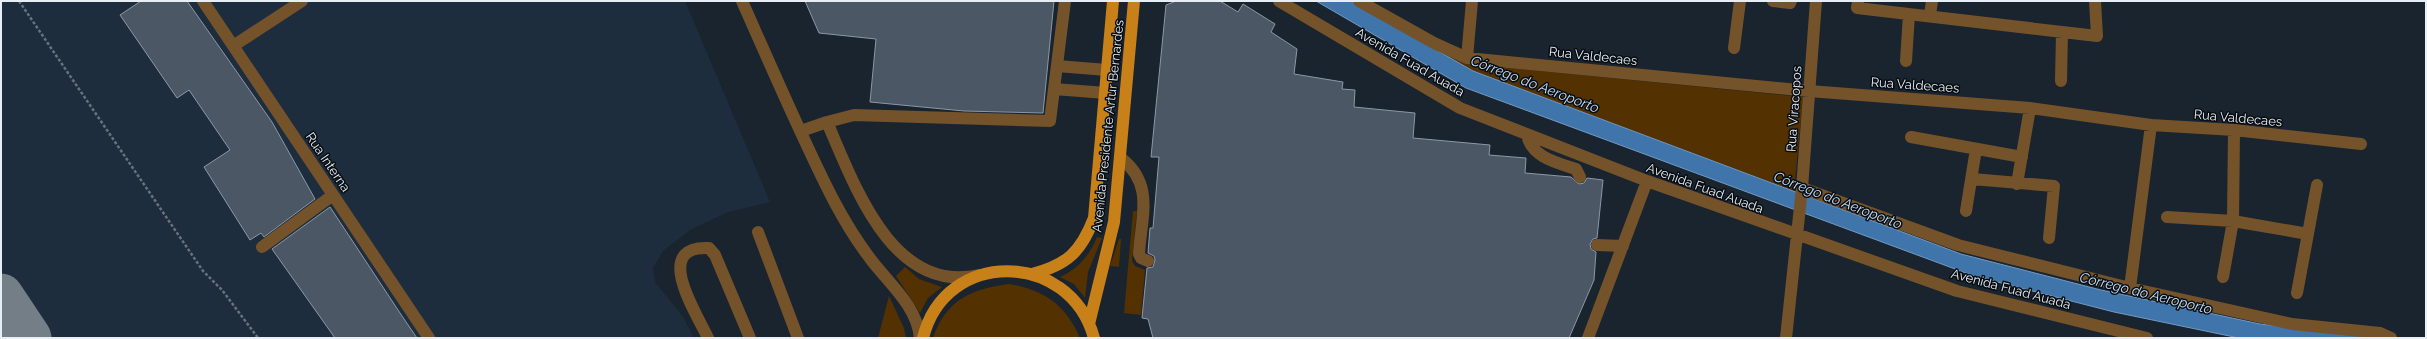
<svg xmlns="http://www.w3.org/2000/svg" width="2427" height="339" font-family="Raleway,sans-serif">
<rect width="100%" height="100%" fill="#19242f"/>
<path fill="#1e2d3d" d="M1,1h684l85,201 -42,10 -38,18 -27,21 -10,17 2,14 28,35 11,21h-693z"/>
<path fill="#543100" d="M1351,1h4l122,64 326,32 -9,94 -321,-120z
M1133,211h4l-5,50 3,5 10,4 -4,45 -17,-2z
M1097,237l5,1 -14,34 -3,26 -11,-14 -14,-7c18,-8 30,-22 37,-40z
M1119,239h2l-2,28 -9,-1z
M905,267l14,12 23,8 -14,11 -8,15 -24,-37z
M1009,284c35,6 57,21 71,54h-147c13,-38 38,-49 76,-54z
M889,296l15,32 2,10h-28z"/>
<path fill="#4075ab" stroke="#7299c2" d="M1316,1h35l122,70 488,183 140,36 159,34 119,14h-140l-125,-26 -140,-36 -508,-188z"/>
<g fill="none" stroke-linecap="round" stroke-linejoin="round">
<path stroke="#747e87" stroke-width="45" d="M1,296l28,42"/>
</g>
<path fill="#4b5764" stroke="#8b98a7" d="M141,1h46l85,121 43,77 -51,38 -3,-4 -11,7 -46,-73 26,-17 -41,-60 -12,8 -57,-83z
M805,1h249l-11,112 -79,-2 -94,-9 6,-63 -57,-6z
M1176,1h44l18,11 5,-8 32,20 -4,8 26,17 -3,25 49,8 -1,7 13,1 -1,17 61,6 -2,25 77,7 -1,10 37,3 -1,15 46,4 8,7 5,-1 3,-5 16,2 -6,58 -4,1 -3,5 1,5 5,3 -2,28 -25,58h-416l-5,-19 -6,-1 5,-50 6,-1 2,-7 -1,-4 -6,-3 2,-25h3l6,-71h-8l15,-152z
M330,207l72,109 15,22h-82l-63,-89z"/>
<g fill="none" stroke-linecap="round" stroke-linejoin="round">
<path stroke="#68727c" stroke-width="2.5" stroke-dasharray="3 2" stroke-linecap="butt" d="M19,1l184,270 19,19 36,48"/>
<path stroke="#75532a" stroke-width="12" d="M203,1l226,337
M742,1c20,45 40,91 61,136 19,41 38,83 66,120 18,25 48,48 51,81
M1279,1l181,107 187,73 310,110 190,47
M1359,1l75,42 33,15 342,33 221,17 121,17 83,5 127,14
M1773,1l17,2 1,-2
M1858,1l-1,7 240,28 -2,-35
M1930,15l2,-14
M233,46l69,-45
M1734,48l6,-47
M1467,58l5,-57
M1906,61l3,-47
M1057,66l50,4
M2061,81l1,-49
M1054,89l52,4
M827,122l27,-7 196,6 15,-120
M801,131l26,-9c27,62 65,173 152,153
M1527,134c3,23 31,29 49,35l4,8
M1911,137l111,20
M1121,158c34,27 20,59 18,96l2,4 7,3
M1972,179l82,7 -5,52
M2017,184l13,-76
M1802,188l156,57 172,43 162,36 88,9 11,5
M1966,211l10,-62
M2167,217l66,4 75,13
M758,232l40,106
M1597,245l26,1
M262,247l71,-52
M2223,277l10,-56 1,-91
M2130,288l21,-163
M2297,293l20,-108
M708,338c-11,-24 -57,-93 1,-90l6,7 35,83
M1588,338l59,-157
M1786,338l16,-150 14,-187"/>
<path stroke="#c88119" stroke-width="12" d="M1032,274c35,-9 49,-22 62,-56l19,-217
M1089,324l25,-102 20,-221
M923,338c22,-90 147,-88 171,0"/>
</g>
<g text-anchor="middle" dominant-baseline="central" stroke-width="3" stroke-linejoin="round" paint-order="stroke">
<g font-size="13" fill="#e7eef6" stroke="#080d12">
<text transform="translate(1593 56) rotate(6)">Rua Valdecaes</text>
<text transform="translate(1410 62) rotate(30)">Avenida Fuad Auada</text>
<text transform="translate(1915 85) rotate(4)">Rua Valdecaes</text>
<text transform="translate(1794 109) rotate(-86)">Rua Viracopos</text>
<text transform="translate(2238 118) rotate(5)">Rua Valdecaes</text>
<text transform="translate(1108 126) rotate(-84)">Avenida Presidente Artur Bernardes</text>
<text transform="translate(328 162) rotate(56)">Rua Interna</text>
<text transform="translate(1705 188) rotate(20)">Avenida Fuad Auada</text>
<text transform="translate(2011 289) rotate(15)">Avenida Fuad Auada</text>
</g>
<g font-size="14" font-style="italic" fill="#c3e0ff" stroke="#080d12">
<text transform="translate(1535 84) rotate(21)">Córrego do Aeroporto</text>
<text transform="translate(1838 200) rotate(21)">Córrego do Aeroporto</text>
<text transform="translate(2146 293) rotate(14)">Córrego do Aeroporto</text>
</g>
</g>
<rect width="2427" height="339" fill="none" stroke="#e7eef6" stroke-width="4"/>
</svg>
